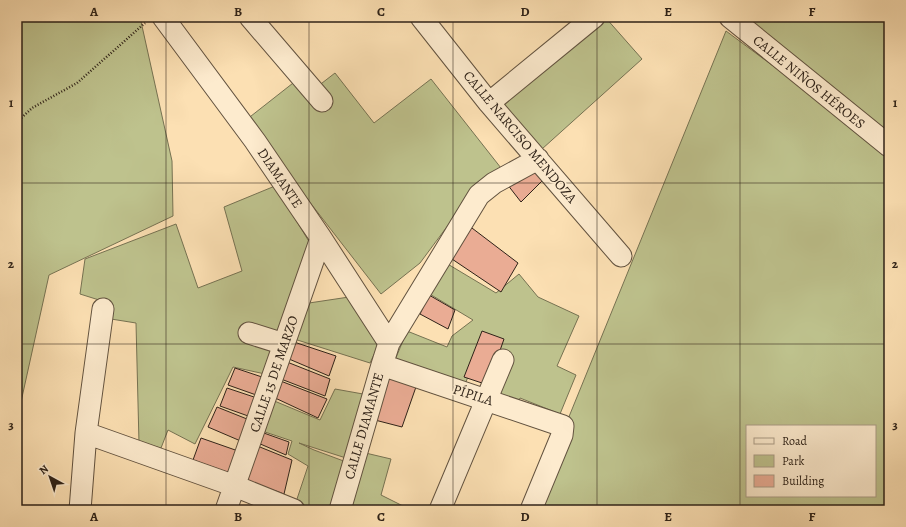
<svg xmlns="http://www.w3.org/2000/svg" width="906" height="527" font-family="Alegreya,serif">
<rect width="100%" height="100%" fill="#fce0b3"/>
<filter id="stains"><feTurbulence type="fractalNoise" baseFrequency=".005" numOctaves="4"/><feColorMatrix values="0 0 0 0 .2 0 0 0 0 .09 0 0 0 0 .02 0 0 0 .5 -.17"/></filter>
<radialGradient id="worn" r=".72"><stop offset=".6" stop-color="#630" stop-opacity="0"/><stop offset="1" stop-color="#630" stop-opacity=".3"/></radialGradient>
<path fill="#bec28d" stroke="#767252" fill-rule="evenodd" d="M17,17h123l32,144 1,55 -124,59 -32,145z
M597,17h8l37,42 -100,90 -42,-46z
M741,17h148v129z
M726,31l163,121v358h-358zM747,426h128v70h-128z
M335,73l39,50 57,-44 70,89 -26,21 -55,74 -39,31 -135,-174 56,-44 11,14z
M275,186l38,62 -48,126 -32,-7 -38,77 -27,-14 -7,18 -22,-5 -3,-120 -25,-4 -12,-19 -19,-6 5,-35 91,-35 22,64 44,-17 -18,-64z
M446,263l50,30 23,-19 19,23 41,19 -22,50 19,9 -16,39 -40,-16 -4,9 -37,-14 21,-52 -16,-5 -20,51 -69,-27 12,-29 40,16 5,-11 21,-16 -45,-27z
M349,297l30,47 -9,19 -79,-25 18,-35z
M335,389l28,5 -17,64 -47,-15 15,7 35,13 -13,47h-19l-21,-8 12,-36 -20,-12 4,-13 -27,-9 7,-32 48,20z
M357,451l34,8 -10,36 24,12 -1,3h-62z"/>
<path fill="#eaac94" stroke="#2e2218" d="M536,166l8,13 -23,23 -14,-18z
M468,225l50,38 -17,29 -52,-35z
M429,295l26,15 -7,19 -28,-15z
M482,331l22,8 -16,46 -24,-8z
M294,342l42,14 -7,20 -40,-17z
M287,362l43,17 -5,17 -44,-17z
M235,368l30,10 -6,18 -31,-11z
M383,372l34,12 -15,43 -31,-8z
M278,380l49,19 -9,19 -45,-21z
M227,388l30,10 -6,19 -31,-11z
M217,407l35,14 -9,21 -35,-15z
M261,432l28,10 -3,13 -28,-12z
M201,438l40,14 -9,22 -39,-14z
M255,445l37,15 -8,34 -41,-15z"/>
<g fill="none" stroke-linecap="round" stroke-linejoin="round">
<g stroke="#62523f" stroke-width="23">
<path id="minor" d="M163,17l92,124 66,97 68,105
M250,17l72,84
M421,17l68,86 132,153
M730,17l159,129
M489,103l105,-86
M249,333l35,11
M382,365l181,61 -1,9 -31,75
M86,433l149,53 59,24
M80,510l6,-77 17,-124
M226,510l95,-272
M340,510l42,-145 7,-22 90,-148 15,-12 44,-24
M440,510l63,-150"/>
</g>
<path stroke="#2e2218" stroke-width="2.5" stroke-dasharray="1 2" stroke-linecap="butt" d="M17,122l15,-14 45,-25 68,-60"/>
<use href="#minor" stroke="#fdebce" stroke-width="21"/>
</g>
<path fill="none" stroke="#2e2218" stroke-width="1" stroke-opacity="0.55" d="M166,17v493M309,17v493M453,17v493M597,17v493M740,17v493M17,183h872M17,344h872"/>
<g text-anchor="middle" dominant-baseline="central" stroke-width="3.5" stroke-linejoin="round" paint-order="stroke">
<g font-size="14" fill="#2e2218" stroke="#fdebce">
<text transform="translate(809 82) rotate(39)">CALLE NIÑOS HÉROES</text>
<text transform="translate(520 137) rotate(50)">CALLE NARCISO MENDOZA</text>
<text transform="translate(280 178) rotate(56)">DIAMANTE</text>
<text transform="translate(274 374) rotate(-71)">CALLE 15 DE MARZO</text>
<text transform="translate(473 395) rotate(18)">PÍPILA</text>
<text transform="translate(364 426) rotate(-74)">CALLE DIAMANTE</text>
</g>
</g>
<rect width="906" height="527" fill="none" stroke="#fce0b3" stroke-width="44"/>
<rect x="746" y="425" width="130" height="72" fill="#fdebce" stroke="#aa9b85"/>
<rect x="754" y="438" width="20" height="6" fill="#fdebce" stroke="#aa9b85"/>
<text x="782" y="445" font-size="12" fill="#2e2218">Road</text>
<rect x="754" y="455" width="20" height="12" fill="#bec28d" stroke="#aa9b85"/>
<text x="782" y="465" font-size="12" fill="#2e2218">Park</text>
<rect x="754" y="475" width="20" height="12" fill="#eaac94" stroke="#aa9b85"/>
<text x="782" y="485" font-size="12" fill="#2e2218">Building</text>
<g transform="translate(50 477) rotate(320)" stroke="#fdebce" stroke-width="3" paint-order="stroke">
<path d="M0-3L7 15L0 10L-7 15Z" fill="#2e2218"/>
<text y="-6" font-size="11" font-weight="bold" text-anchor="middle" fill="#2e2218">N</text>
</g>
<rect x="22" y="22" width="862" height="483" fill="none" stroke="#2e2218" stroke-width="1.5"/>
<g font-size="13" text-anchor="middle" font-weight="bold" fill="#2e2218">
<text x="94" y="16">A</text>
<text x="238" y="16">B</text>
<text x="381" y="16">C</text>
<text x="525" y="16">D</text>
<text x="668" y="16">E</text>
<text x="812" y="16">F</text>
<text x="11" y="107">1</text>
<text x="895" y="107">1</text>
<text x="11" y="268">2</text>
<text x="895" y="268">2</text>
<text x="11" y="429">3</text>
<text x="895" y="429">3</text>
<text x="94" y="521">A</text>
<text x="238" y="521">B</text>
<text x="381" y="521">C</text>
<text x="525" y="521">D</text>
<text x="668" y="521">E</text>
<text x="812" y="521">F</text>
</g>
<rect width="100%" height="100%" filter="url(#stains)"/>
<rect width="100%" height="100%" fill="url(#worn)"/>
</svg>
